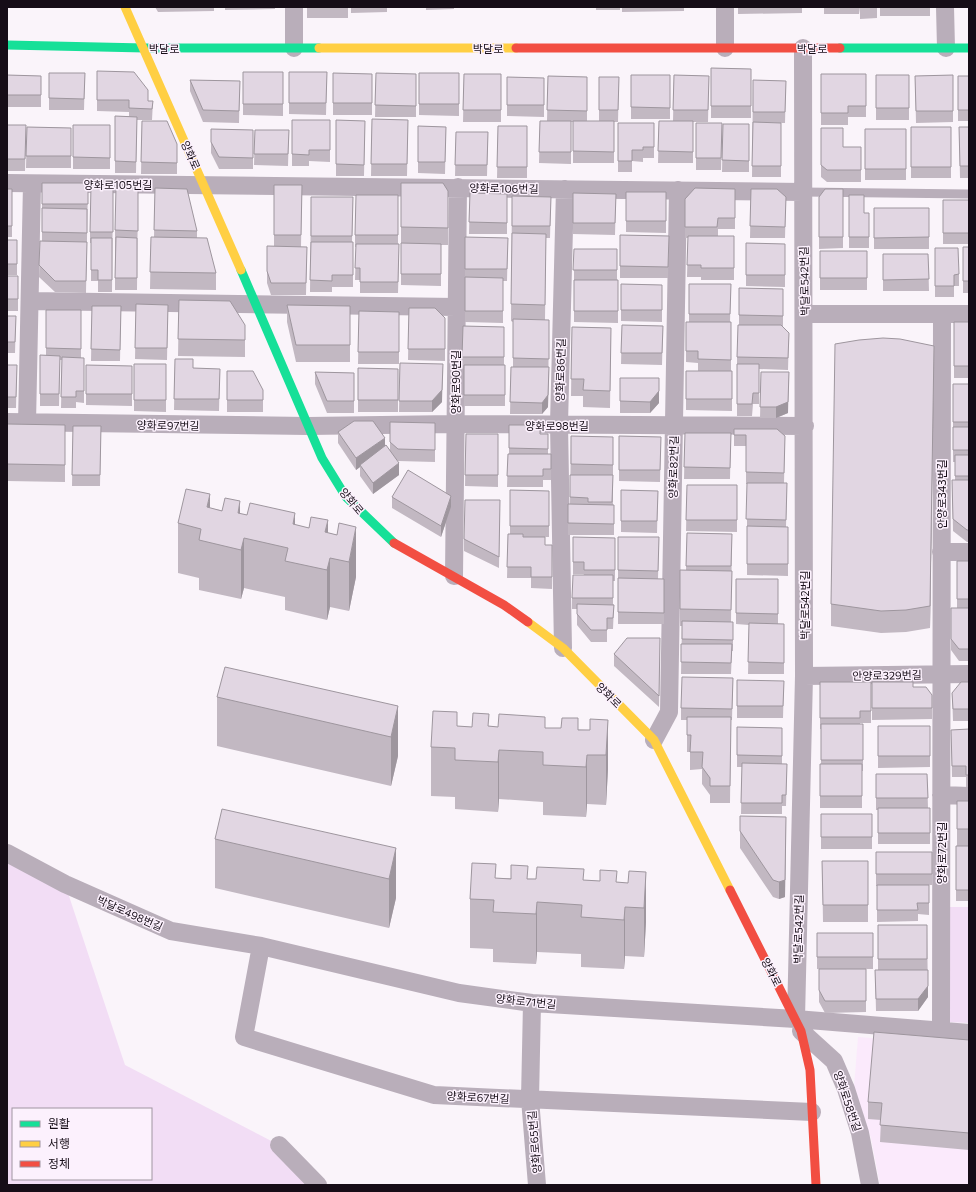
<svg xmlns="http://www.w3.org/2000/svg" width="976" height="1192" font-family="Commissioner,'Noto Sans KR',sans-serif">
<rect width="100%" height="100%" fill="#faf4fa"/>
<path fill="#fbeafc" d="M858,1037l111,9v139h-89l-9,-47 -17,-51z"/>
<path fill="#f2ddf5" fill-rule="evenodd" d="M7,853l58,31 60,181 154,80 39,40h-311zM13,1109h138v70h-138z
M948,907h21v116l-21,-1z"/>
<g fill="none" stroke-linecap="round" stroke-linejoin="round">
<path stroke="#b9aeba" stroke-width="9" d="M803,192l166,2"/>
<path stroke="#b9aeba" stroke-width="18" d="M294,7v41
M725,7v41
M945,7l1,41
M7,183l796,9
M30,301l426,6
M805,314h164
M7,422l301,4 147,-2 350,2
M27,423l5,-239
M941,552h28
M454,576l4,-389
M563,648l-4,-224 6,-235
M804,676l165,-2
M654,740l15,-28 9,-522
M941,795l28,1
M7,853l58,31 106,47 90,15 198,47 73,10 264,16 173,14
M261,946l-17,91 190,58 378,17
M532,1003l-2,96 7,86
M796,1019l8,-343 -1,-628
M801,1031l33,30 12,28 14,44 10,52
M941,1031l1,-717
M279,1145l39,40"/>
<path stroke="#16e098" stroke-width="9" d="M7,45l138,3h174
M840,48h129
M241,270l81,188 24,39 48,46"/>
<path stroke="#ffcf43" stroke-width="9" d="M125,7l116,263
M319,48h197
M528,622l35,26 91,92 76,150"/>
<path stroke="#f24e42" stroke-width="9" d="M516,48h324
M394,543l110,62 24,17
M730,890l71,141 9,39 6,115"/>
</g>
<path fill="#c2b8c2" d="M155,7h59v4l-56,1z
M225,7h50v2l-50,1z
M307,7h41v11h-41z
M351,7h36v5l-36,1z
M393,7h30v1h-30z
M426,7h28v2l-28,1z
M457,7h25v1h-25z
M544,7h50v1h-50z
M596,7h24v3h-24z
M622,7h62v4l-62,1z
M690,7h27l-27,1z
M738,7h64v6l-64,1z
M824,7h36l-1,7h-35z
M860,7h17v11l-17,1z
M880,7h50v9h-50z
M711,68l40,1v49h-40z
M97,71l51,30h5l-1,19h-15l-1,53h-21v-57h14v-4l-32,-1z
M243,72h40v44l-40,-1z
M289,72h38l-1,43 -37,-1z
M49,73h36l-1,37h-35z
M333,73l39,1v41h-39z
M376,73l40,1v43h-41z
M419,73h40v43l-40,-1z
M464,74h37v48h-38z
M821,74h45v43h-18v8h-27z
M7,75l34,1v31h-34z
M631,75h39v44h-39z
M674,75l35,1 -1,46h-15v41h-35l1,-42h14z
M876,75h33v45h-33z
M953,75v47l-37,1 -1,-47z
M548,76l39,1v44h12v-44h20l-1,45h-4v41h-41v-41h-2v42l-32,-1 1,-42h7z
M958,76h11v45h-11z
M507,77l37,1v39l-37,-1z
M190,80l50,1 -1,42 -36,-1 -13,-31z
M753,80l33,1 -1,42h-4v54h-29z
M372,119l36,1 -1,56h-36z
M292,120h38v42l-21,-1v5h-17z
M336,120l29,1 -1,55h-28z
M142,121l35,23v30h-36z
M618,123h36v35h-11v4l-11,-1v11h-14z
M696,123h26l-1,47h-25z
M723,124h26v48h-27z
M7,125h19l-1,46h-18z
M73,125h37v44h-37z
M418,126l28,1 -1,47 -27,-1z
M498,126h29v52h-30z
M27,127l44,1v40h-45z
M911,127h40v51h-40z
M959,127h10v51h-9z
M821,128l22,19h18v35h-34l-6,-5z
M211,129l42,1v39h-34l-8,-16z
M865,129h41v51h-41z
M255,130h34l-1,36 -34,-1z
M456,132h32l-1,44h-32z
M88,183l-2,110 -31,-1 -16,-15 1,-36h2v-37z
M274,185h28l-1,62h6l-1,48h-35l-4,-12v-37h7z
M113,186l-1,106h-14v-11h-7v-38h-1v-11z
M138,188l-1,102h-22v-60z
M155,188l42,43v7l19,35v17l-66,-1 1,-52h3z
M7,189h5v48h-5z
M735,189v40h-17v7h16v44h-33v-3h-14l1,-39h-3v-39z
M751,189l35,8 -1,41h-35z
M843,189v59l-24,1v-52z
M448,191v54h-7v41l-40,-1v-58z
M666,192v41l-40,-1v-11z
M470,193l37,1v40h-38z
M573,193l43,1 -1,41 -42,-1z
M398,195v49l1,12 -1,37h-38v-13h-5l1,-33h-1v-12z
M849,195l15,18h5v35h-20z
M512,196l39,1 -1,41h-4l-1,82h4l-1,87 -6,7h-32l1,-47h2v-45l-2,-1z
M311,197h42l-1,45h1v45h-21v5h-22z
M943,200h26v44h-26z
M874,208h55v41h-55z
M620,235l49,1 -1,42h-48z
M465,237l43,1 -1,43h-4v42l-38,-1z
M7,240h10v35h-10z
M746,243l39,1v43l-39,-1z
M963,247h6v46h-6z
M935,248l24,26v12h-5v11h-19z
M574,249h43v31h1v43l-44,-1z
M820,251h47v39h-47z
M883,254h45l1,37h-46z
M7,276h11v35h-11z
M621,284l41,1v37l-41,-1z
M689,284h42l-1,38h1v49h-33v-8l-12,-1v-11l3,-29z
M739,288l44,1v39l6,5 -1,37 -29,-1v35h-6l-1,12h-15v-59l2,-32z
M179,300l66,25v32l-67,-1z
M136,304l32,1 -1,55 -32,-1z
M287,305l63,1v56h-54l-9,-40z
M92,306h29l-1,55h-29z
M409,308l36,10v43l-37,-1z
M46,310h35v48h3v45l-8,-1v6h-15l1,-48h-2l-1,46h-19v-51h6z
M359,311l40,1v52h-41z
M7,316h9l-1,37h-8z
M954,322h15v56h-15z
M622,325l41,1 -1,39 -41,-1z
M463,326l41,1v38h1v41h-41v-38h-2z
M572,327l39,1 -1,80 -27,-1v-11h-12z
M175,359l18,9 27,1 -1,42 -45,-1z
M400,363l42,39 -10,10h-33z
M134,364h32v48l-32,-1z
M7,365h10l-1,43h-9z
M86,365l46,1v40l-46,-1z
M358,368l40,1v43h-40z
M934,368l-4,260 -24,4 -25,1 -50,-7v-22z
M227,371l36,19v22h-36z
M686,371h46v40l-46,-1z
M315,372l39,1v40h-27l-12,-29z
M761,372l27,41 -12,5h-16z
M620,378l39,25 -9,10h-30z
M953,384h16v158h-2l-14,-11 -1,-51h3v-18h-2z
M390,422l45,1v39l-37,-1 -2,-2 3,16 -26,19 -13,-18v-9l-4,3 -18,-27v-11l47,14 5,4z
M7,424l58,1v57l-58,-1z
M509,425l31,9h8v20h3v26h-8v7h-36l1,-33h1z
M73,426h28l-1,60h-28z
M734,429l51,7 -1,47h3l-1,44h2v49l-41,-1v-91h-1v-38h-12z
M685,433h46l-1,46h-46z
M466,434h32v53l-33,-1z
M571,436l42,1v68h1v30h-46v-31h2z
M619,436l42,1 -1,45 -41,-1z
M687,485h50v47l-51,-1z
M510,490l39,1v46h-4v8h7v44l-21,-1v-10h-24l1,-44h2z
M621,490l37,1 -1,42 -36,-1z
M392,497l59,10 -10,30 -49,-29z
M500,500l-1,68 -35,-17v-12z
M210,508l85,17 42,10 19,42 -7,34 -19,-4 -3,13 -42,-10v-13l-41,-9 -3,11 -42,-9v-12l-21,-5v-50z
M687,533l45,1 -1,88 2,11v18h-1l-1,23h-50l1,-48h-2v-56h6z
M573,537l42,1v43h-2v23l1,1 -1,24h-6v13h-16l-14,-17v-16h-5v-11l12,-24h-11z
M659,537l-1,42h6v45h-46v-54z
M957,561h12v100h-10l-8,-11v-42h6z
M736,579h42v45h6v50h-36l1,-49 -13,-1z
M660,638l-1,69 -45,-41v-12z
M733,678l-1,42h-1l-1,83h-20v-8l-8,-11v-15l-12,1v-18h-3v-32h-6v-12z
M784,681l-1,37h-46v-12z
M820,682h51v41h-11v1h3v47h-1v37h-42v-44h1v-35h-1z
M872,682l41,5 19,8v24l-60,1z
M969,682v39h-16l-1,-28z
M217,697l181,9v50l-7,30 -174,-40z
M608,720v49l-2,36 -19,-1 -1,13 -43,-2v-13l-44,-3 -1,13 -43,-3v-12l-24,-1v-49l26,-21 15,1 17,-1 9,1 47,1 45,2z
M878,726h52v41l-52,1z
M737,727l45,1v36h5l-1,42h-4v8h-41l1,-47h-5z
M969,729v58h-3v-10h-14l-1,-47z
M876,774h51l1,34h2v36h-52v-34h-2z
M957,801h12v45h-12z
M821,814h51v35h-51z
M740,816l46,1 -1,80 -6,2 -6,-2 -33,-49z
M215,839l181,9v50l-7,30 -174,-40z
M956,846h13v55h-13z
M876,852h56v33h-3v30l-11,-1v7l-41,1v-36h-1z
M822,861h46v61h-45z
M646,872v50l-2,35 -19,-1 -1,13 -43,-2v-13l-44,-2 -1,12 -43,-2v-13l-23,-1v-49l26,-21 88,2 44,3z
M878,925h49l1,72 -10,14h-42l-1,-41h3z
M817,933h56v36h-16h9v43l-41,1 -6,-11v-33h-2z
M969,1040v110l-89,-8 1,-22 -13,-1v-17z"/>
<path fill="#9e969e" d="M934,346v22l-4,260v-22z
M443,364l-1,38 -10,10v-11z
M549,367l-1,40 -6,7v-11z
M789,372l-1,41 -12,5v-11z
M659,378v25l-9,10v-11z
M385,438v12l-25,15v2l-4,3v-12z
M399,463v12l-26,19v-11z
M210,494v49l-3,-36z
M451,496v11l-10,30v-11z
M240,501v49l-2,-37z
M295,513v50l-2,-39z
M328,520v46l2,-8v49l-3,13v-50l-2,-38z
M356,527v50l-7,34v-49z
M244,538v50l-3,11v-49z
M398,706v50l-7,30v-49z
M608,720v49l-2,36v-50z
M499,750v49l-1,13v-50z
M587,755v49l-1,13v-50z
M786,817l-1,80 -6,2v-17z
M396,848v50l-7,30v-49z
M646,872v50l-2,35v-49z
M537,902v50l-1,12v-50z
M625,907v49l-1,13v-49z
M928,986v11l-10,14v-12z"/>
<path fill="#e1d6e2" stroke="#9e969e" d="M711,68l40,1v37h-40z
M97,71l37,1 14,18v11h5l-1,8 -23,-1v-8h-32z
M243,72h40v32h-40z
M289,72h38l-1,31h-37z
M49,73h36l-1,26 -35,-1z
M333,73l39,1v29h-39z
M376,73l40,1v32l-41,-1z
M419,73h40v31h-40z
M464,74h37v36h-38z
M821,74h45v32h-18v7h-27z
M7,75l34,1v19h-34z
M631,75h39v33l-39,-1z
M674,75l35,1 -1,34h-35z
M876,75h33v33h-33z
M953,75v36h-37l-1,-35z
M548,76l39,1v34l-40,-1z
M958,76h11v34h-11z
M507,77l37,1v27h-37z
M599,77h20l-1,33h-19z
M190,80l50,1 -1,30 -36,-1z
M753,80l33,1 -1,31h-32z
M115,116l22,1 -1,45 -21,-1z
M372,119l36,1 -1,44h-36z
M292,120h38v30h-21v5l-17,-1z
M336,120l29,1 -1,44 -28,-1z
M142,121h25l10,23v19l-36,-1z
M540,121h31v31h-32z
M573,121h41v31l-41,-1z
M659,121h34v31l-35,-1z
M753,122l28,1v43h-29z
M618,123h36v24h-11v3h-11v11h-14z
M696,123h26l-1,35h-25z
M723,124h26v37l-27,-1z
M7,125h19l-1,34h-18z
M73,125h37v33l-37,-1z
M418,126l28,1 -1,35h-27z
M498,126h29v41h-30z
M27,127l44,1v28h-45z
M911,127h40v40h-40z
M959,127h10v39h-9z
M821,128h22v19h18v23h-34l-6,-5z
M211,129l42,1v28l-34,-1 -8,-15z
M865,129h41v40h-41z
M255,130h34l-1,24h-34z
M456,132h32l-1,33h-32z
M42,183h46v21h-46z
M401,183h42l5,8v37l-47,-1z
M274,185h28l-1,50h-27z
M91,186h22v46h-23z
M116,188h22v43l-23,-1z
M155,188l32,1 10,42 -43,-1z
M695,188l40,1v29h-17l-1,9h-32v-28z
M7,189h5v37h-5z
M751,189h26l9,8 -1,30 -35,-1z
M825,189h18v48h-24v-40z
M626,192h40v29h-40z
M470,193l37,1v29l-38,-1z
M573,193l43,1 -1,29h-42z
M356,195h42v40h-43z
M849,195h15v18h5v24h-20z
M512,196l39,1 -1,29h-38z
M311,197h42l-1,39h-41z
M943,200h26v33h-26z
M42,208l45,1v24l-45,-1z
M874,208h55v29l-55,1z
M512,233l34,1 -1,71 -34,-1z
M620,235l49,1 -1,31 -48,-1z
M688,236h46v32h-33v-3h-14z
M116,237l21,1v40h-22z
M151,237l56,1 9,35 -66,-1z
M465,237l43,1 -1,31h-42z
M91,238h21v42h-14v-10h-7z
M7,240h10v24h-10z
M40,241l47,1 -1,39h-31l-16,-16z
M311,242h42v33h-21v6l-22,-1z
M401,243l40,1v30h-40z
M746,243l39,1v31h-39z
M356,244h43l-1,38h-38v-14h-5z
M267,246l40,1 -1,36h-35l-4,-12z
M963,247h6v34h-6z
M935,248h23l1,26 -5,1v11h-19z
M574,249h43v21h-44z
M820,251h47v27h-47z
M883,254h45l1,25 -46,1z
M7,276h11v23h-11z
M465,277l38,1v33h-38z
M574,280h44v31h-44z
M621,284l41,1v25h-41z
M689,284h42l-1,30h-41z
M739,288l44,1v27l-44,-1z
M179,300l51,1 15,24v15l-67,-1z
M136,304l32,1 -1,43h-32z
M287,305l63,1v39h-54z
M92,306h29l-1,44 -29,-1z
M409,308h26l10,10v31h-37z
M46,310h35v39l-35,-1z
M359,311l40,1v40h-41z
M7,316h9l-1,26h-8z
M513,319l36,1v39l-36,-1z
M686,322h45v38l-33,-1v-8h-12z
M954,322h15v44h-15z
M622,325l41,1 -1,27h-41z
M738,325h43l8,8 -1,25 -51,-1z
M463,326l41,1v30h-42z
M572,327l39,1 -1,63 -27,-1 1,-11h-13z
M883,338l17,1 34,7 -4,260 -24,4 -25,1 -50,-7 4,-260 24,-4z
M40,355l20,1 -1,38h-19z
M62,357l22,1v33h-8v6h-15z
M175,359h18v9l27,1 -1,30h-45z
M400,363l43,1 -1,26 -10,11h-33z
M134,364h32v36h-32z
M737,364h22v29h-6l-1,11h-15z
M7,365h10l-1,32h-9z
M86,365l46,1v28h-46z
M464,365h41v30h-41z
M511,367h38l-1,28 -6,8 -32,-1z
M358,368l40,1v31h-40z
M227,371h26l10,19v10h-36z
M686,371h46v28h-46z
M315,372l39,1v28h-27z
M761,372h28l-1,30 -12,5h-16z
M620,378h39v13l-9,11 -30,-1z
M953,384h16v38h-16z
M354,421h19l12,17 -29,20 -18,-26z
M390,422l45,1v27l-37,-1 -8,-7z
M7,424l58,1v40l-58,-1z
M509,425h31v9h8v15l-39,-1z
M73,426h28l-1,49h-28z
M953,427h16v23h-16z
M734,429h43l8,7 -1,37 -38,-1v-37h-12z
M685,433h46l-1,35 -46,-1z
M466,434h32v41h-33z
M571,436l42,1v28l-42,-1z
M619,436l42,1 -1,33h-41z
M386,445l13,18 -26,20 -13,-18z
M508,454h43v15h-8v7h-36z
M955,455h14v21h-14z
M408,470l43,26 -10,30 -49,-29z
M570,475h43l-1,27h-24v-4l-18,-1z
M952,480h17v50h-2l-14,-11z
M747,483h40l-1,37 -40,-1z
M687,485h50v35h-51z
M186,489l24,5 -3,13 15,4 3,-13 15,3 -2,12 9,2 3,-12 45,10 -2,11 16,4 2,-11 17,3 -3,12 12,3 2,-12 17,4 -7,35 -19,-4 -3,12 -42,-9 3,-13 -44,-10 -3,12 -42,-10 2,-11 -23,-6z
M510,490l39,1v35h-39z
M621,490l37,1 -1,30h-36z
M465,500h35l-1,57 -35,-18z
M568,504l46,1v19l-46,-1z
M747,526l41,1v37h-41z
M687,533l45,1 -1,32h-45z
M508,534h15v3h22v8h7v32h-21v-10h-24z
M573,537l42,1v32h-31v-8h-11z
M618,537h41l-1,34 -40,-1z
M957,561h12v38h-12z
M680,570l52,1 -1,39 -51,-1z
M573,575h40v23h-41z
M618,578l46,1v34l-46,-1z
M736,579h42v35l-42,-1z
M577,604l37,1 -1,13h-6v12h-16l-14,-16z
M951,608h18v41h-10l-8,-10z
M682,621l51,1v18l-51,-1z
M749,623l35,1v39l-36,-1z
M627,638h33l-1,58 -45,-42z
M681,644h51l-1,19 -50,-1z
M225,667l173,39 -7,31 -174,-40z
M682,677l51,1 -1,31 -51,-1z
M737,680l47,1 -1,25h-46z
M820,682h51v29h-11v7h-40z
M872,682h41v5h13l6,8v13h-60z
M961,682h8v27h-16l-1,-16z
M433,711l24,1v14l15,1 1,-14 16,1 -1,12 10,1 1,-13 46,3v11h16l1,-10h16v12h12v-11l18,1 -2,35h-19l-1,12 -43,-2v-13l-44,-2 -1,12 -43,-2v-12l-24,-1z
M687,717h44l-1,69h-20v-8l-8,-11 1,-15h-13l1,-17h-4z
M821,724h42v36h-42z
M878,726h52v30h-52z
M737,727l45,1v28l-45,-1z
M969,729v46h-3v-9h-14l-1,-36z
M742,763l45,1 -1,31h-4v8h-41z
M820,764h42v32h-42z
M876,774h51l1,24h-52z
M957,801h12v28h-12z
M878,808h52v25h-52z
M222,809l174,39 -7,31 -174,-40z
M821,814h51v23h-51z
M740,816l46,1 -1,63 -6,2 -6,-2 -33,-49z
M956,846h13v44h-13z
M876,852h56v22h-56z
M822,861h46v44h-45z
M472,863l24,1 -1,14 16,1v-14l17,1 -1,13h9l1,-12 47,2 -1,11 17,1v-11l17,1 -1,11 12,1 1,-12 17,1 -2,36 -19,-1 -1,13 -43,-3 1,-12 -45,-3 -1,12 -43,-2 1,-12 -24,-1z
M877,885h52v18h-12l1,7h-41z
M878,925h49v34h-49z
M817,933h56v24h-56z
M819,969h47v32h-41l-6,-11z
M875,970h53v16l-10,13h-42z
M874,1032l95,8v93l-89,-8 2,-22 -14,-1z"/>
<g text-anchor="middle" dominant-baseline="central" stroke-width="3" stroke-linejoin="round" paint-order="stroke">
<g font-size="11" fill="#160d17" stroke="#fcf1fd">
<text x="164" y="48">박달로</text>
<text x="488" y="48">박달로</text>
<text x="812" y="48">박달로</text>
<text transform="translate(191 155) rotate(66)">양화로</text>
<text x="118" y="184">양화로105번길</text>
<text transform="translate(504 188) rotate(1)">양화로106번길</text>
<text transform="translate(804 281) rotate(-91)">박달로542번길</text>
<text transform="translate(560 370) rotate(-89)">양화로86번길</text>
<text transform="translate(455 382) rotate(-90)">양화로90번길</text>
<text transform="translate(168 425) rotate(1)">양화로97번길</text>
<text x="557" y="425">양화로98번길</text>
<text transform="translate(673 467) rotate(-89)">양화로82번길</text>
<text transform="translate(941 494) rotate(-90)">안양로343번길</text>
<text transform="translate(352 501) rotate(50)">양화로</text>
<text transform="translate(804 605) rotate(-90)">박달로542번길</text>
<text transform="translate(887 675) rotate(-1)">안양로329번길</text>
<text transform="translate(609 695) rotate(45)">양화로</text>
<text transform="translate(941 853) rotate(-90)">양화로72번길</text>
<text transform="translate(130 913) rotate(24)">박달로498번길</text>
<text transform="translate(798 929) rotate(-89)">박달로542번길</text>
<text transform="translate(772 972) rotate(63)">양화로</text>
<text transform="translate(526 1001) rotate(6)">양화로71번길</text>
<text transform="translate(478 1097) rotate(3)">양화로67번길</text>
<text transform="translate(848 1101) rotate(71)">양화로58번길</text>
<text transform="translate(534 1142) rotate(-95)">양화로65번길</text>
</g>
</g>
<rect width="976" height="1192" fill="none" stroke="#160d17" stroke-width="16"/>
<rect x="12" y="1108" width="140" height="72" fill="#fcf1fd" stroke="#a096a1"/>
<rect x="20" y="1121" width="20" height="6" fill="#16e098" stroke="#a096a1"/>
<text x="48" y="1128" font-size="12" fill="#160d17">원활</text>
<rect x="20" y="1141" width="20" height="6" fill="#ffcf43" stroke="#a096a1"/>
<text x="48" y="1148" font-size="12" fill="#160d17">서행</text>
<rect x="20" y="1161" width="20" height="6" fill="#f24e42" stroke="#a096a1"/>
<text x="48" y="1168" font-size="12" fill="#160d17">정체</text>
</svg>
